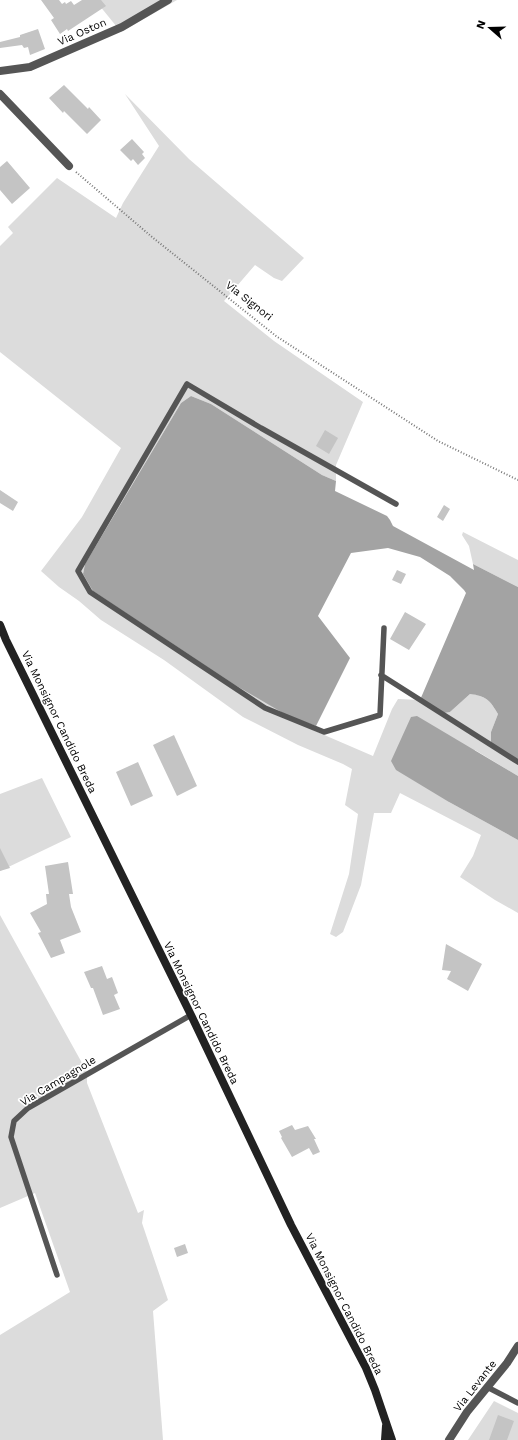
<svg xmlns="http://www.w3.org/2000/svg" width="518" height="1440" font-family="'Work Sans',sans-serif">
<rect width="100%" height="100%" fill="#fff"/>
<path fill="#dcdcdc" d="M95,0h82l-56,32z
M125,94l64,65 115,99 -22,23 -8,-3 -19,-13 -31,36 50,40 89,61 -27,63v16l-14,-6 -111,-71 -20,-8 -10,7 -96,161 -2,10 232,157 58,25 19,-47 6,-10 22,1 30,12 20,-18c16,2 20,6 28,20l-7,18 27,27v17l-43,-26 -26,52 69,38v73l-23,-13 -35,-23 13,-21 8,-21 -81,-42 -9,20h-17l-13,72 -18,47 -7,5 -6,-3 19,-60 9,-60 -13,-9 7,-36 -9,-5 -45,-19 -55,-28 -79,-57 -63,-40 -22,-19 -20,-14 -18,-16 41,-54 39,-69 -121,-96v-106l13,-13 -5,-6 49,-49 59,40 7,-15 36,-57z
M463,532l55,28v27l-45,-23 -4,-18 -7,-11z
M42,778l29,59 -71,34v-77z
M0,915l87,157v11l51,130 6,-3 -2,13 26,77 -15,11 10,129h-163v-105l70,-43 -35,-99 -35,15z
M494,1401l24,12v27h-50z"/>
<path fill="#a3a3a3" d="M191,396l20,8 111,71 14,6 -1,10 52,25 3,4 3,6 81,44 -1,-6 45,23v172l-27,-13v-14l7,-18c-8,-14 -12,-18 -28,-20l-20,18 -7,1 -23,-13 46,-107 -2,-3 -14,-14 -30,-19 -32,-9 -37,5 -33,63 32,42 -34,68 -28,-10 -53,-31 -142,-94 -10,-17 2,-10 96,-161z
M417,716l101,60v64l-69,-38 -53,-32 -5,-9 20,-44z"/>
<path fill="#c4c4c4" d="M41,0h18l3,4 3,-2 1,2 5,-3 3,4 8,-5h19l5,6 -38,25 -1,-2 -7,5 -9,-14 3,-2z
M38,29l7,20 -15,6 -2,-8 -4,1 -2,-3 -22,3v-6l20,-5v-2z
M64,85l24,24 1,-2 12,13 -14,14 -23,-23 -1,2 -14,-15z
M132,139l12,13 -2,2 3,4 -7,7 -5,-6 -2,2 -11,-11z
M7,161l23,27 -18,16 -12,-14v-23z
M325,430l13,8 -9,16 -13,-8z
M0,490l18,12 -5,9 -13,-8z
M444,505l6,4 -7,12 -6,-4z
M397,570l9,4 -5,10 -9,-4z
M405,612l21,12 -17,26 -19,-11z
M174,735l23,51 -20,10 -24,-51z
M138,762l15,34 -22,10 -15,-34z
M0,848l10,20 -10,3z
M68,862l5,32h-4l2,13 10,25 -21,8 5,13 -14,5 -13,-25 3,-1 -11,-19 17,-9 -1,-10h3l-4,-28z
M446,944l36,20 -14,27 -21,-12 4,-8 -9,-1z
M102,966l5,13 5,-2 6,16 -4,2 6,14 -17,6 -10,-27h-2l-7,-16z
M292,1125l3,5 13,-4 8,13h-2l6,13 -7,3 -4,-7 -17,9 -11,-19 1,-1 -3,-6z
M185,1244l3,9 -11,4 -3,-9z
M498,1415l16,6 -7,19h-18z"/>
<g fill="none" stroke-linecap="round" stroke-linejoin="round">
<path stroke="#777" stroke-width="2" stroke-dasharray="1 2" stroke-linecap="butt" d="M76,172l76,65 124,99 162,105 80,39"/>
<path stroke="#555" stroke-width="5.5" d="M384,628l-4,87 -56,17 -59,-24 -175,-116 -12,-21 109,-187 74,44 135,76
M381,675l137,87
M57,1275l-46,-138 3,-16 14,-13 163,-93
M487,1387l31,16"/>
<path stroke="#555" stroke-width="8" d="M0,71l30,-4 92,-40 46,-27
M0,94l69,72
M449,1440l18,-28 40,-49 11,-17"/>
<path stroke="#222" stroke-width="8" d="M0,625l6,15 185,375 100,210 75,143 9,22 17,50
M385,1440l1,-14"/>
</g>
<g text-anchor="middle" dominant-baseline="central" stroke-width="3.5" stroke-linejoin="round" paint-order="stroke">
<g font-size="11" fill="#000" stroke="#fff">
<text transform="translate(82 32) rotate(-24)">Via Oston</text>
<text transform="translate(249 301) rotate(38)">Via Signori</text>
<text transform="translate(59 722) rotate(64)">Via Monsignor Candido Breda</text>
<text transform="translate(201 1013) rotate(64)">Via Monsignor Candido Breda</text>
<text transform="translate(58 1081) rotate(-31)">Via Campagnole</text>
<text transform="translate(344 1304) rotate(63)">Via Monsignor Candido Breda</text>
<text transform="translate(475 1386) rotate(-52)">Via Levante</text>
</g>
</g>
<g transform="translate(490 28) rotate(290)" stroke="#ffffff" stroke-width="3" paint-order="stroke">
<path d="M0-3L7 15L0 10L-7 15Z" fill="#000000"/>
<text y="-6" font-size="11" font-weight="bold" text-anchor="middle" fill="#000000">N</text>
</g>
</svg>
